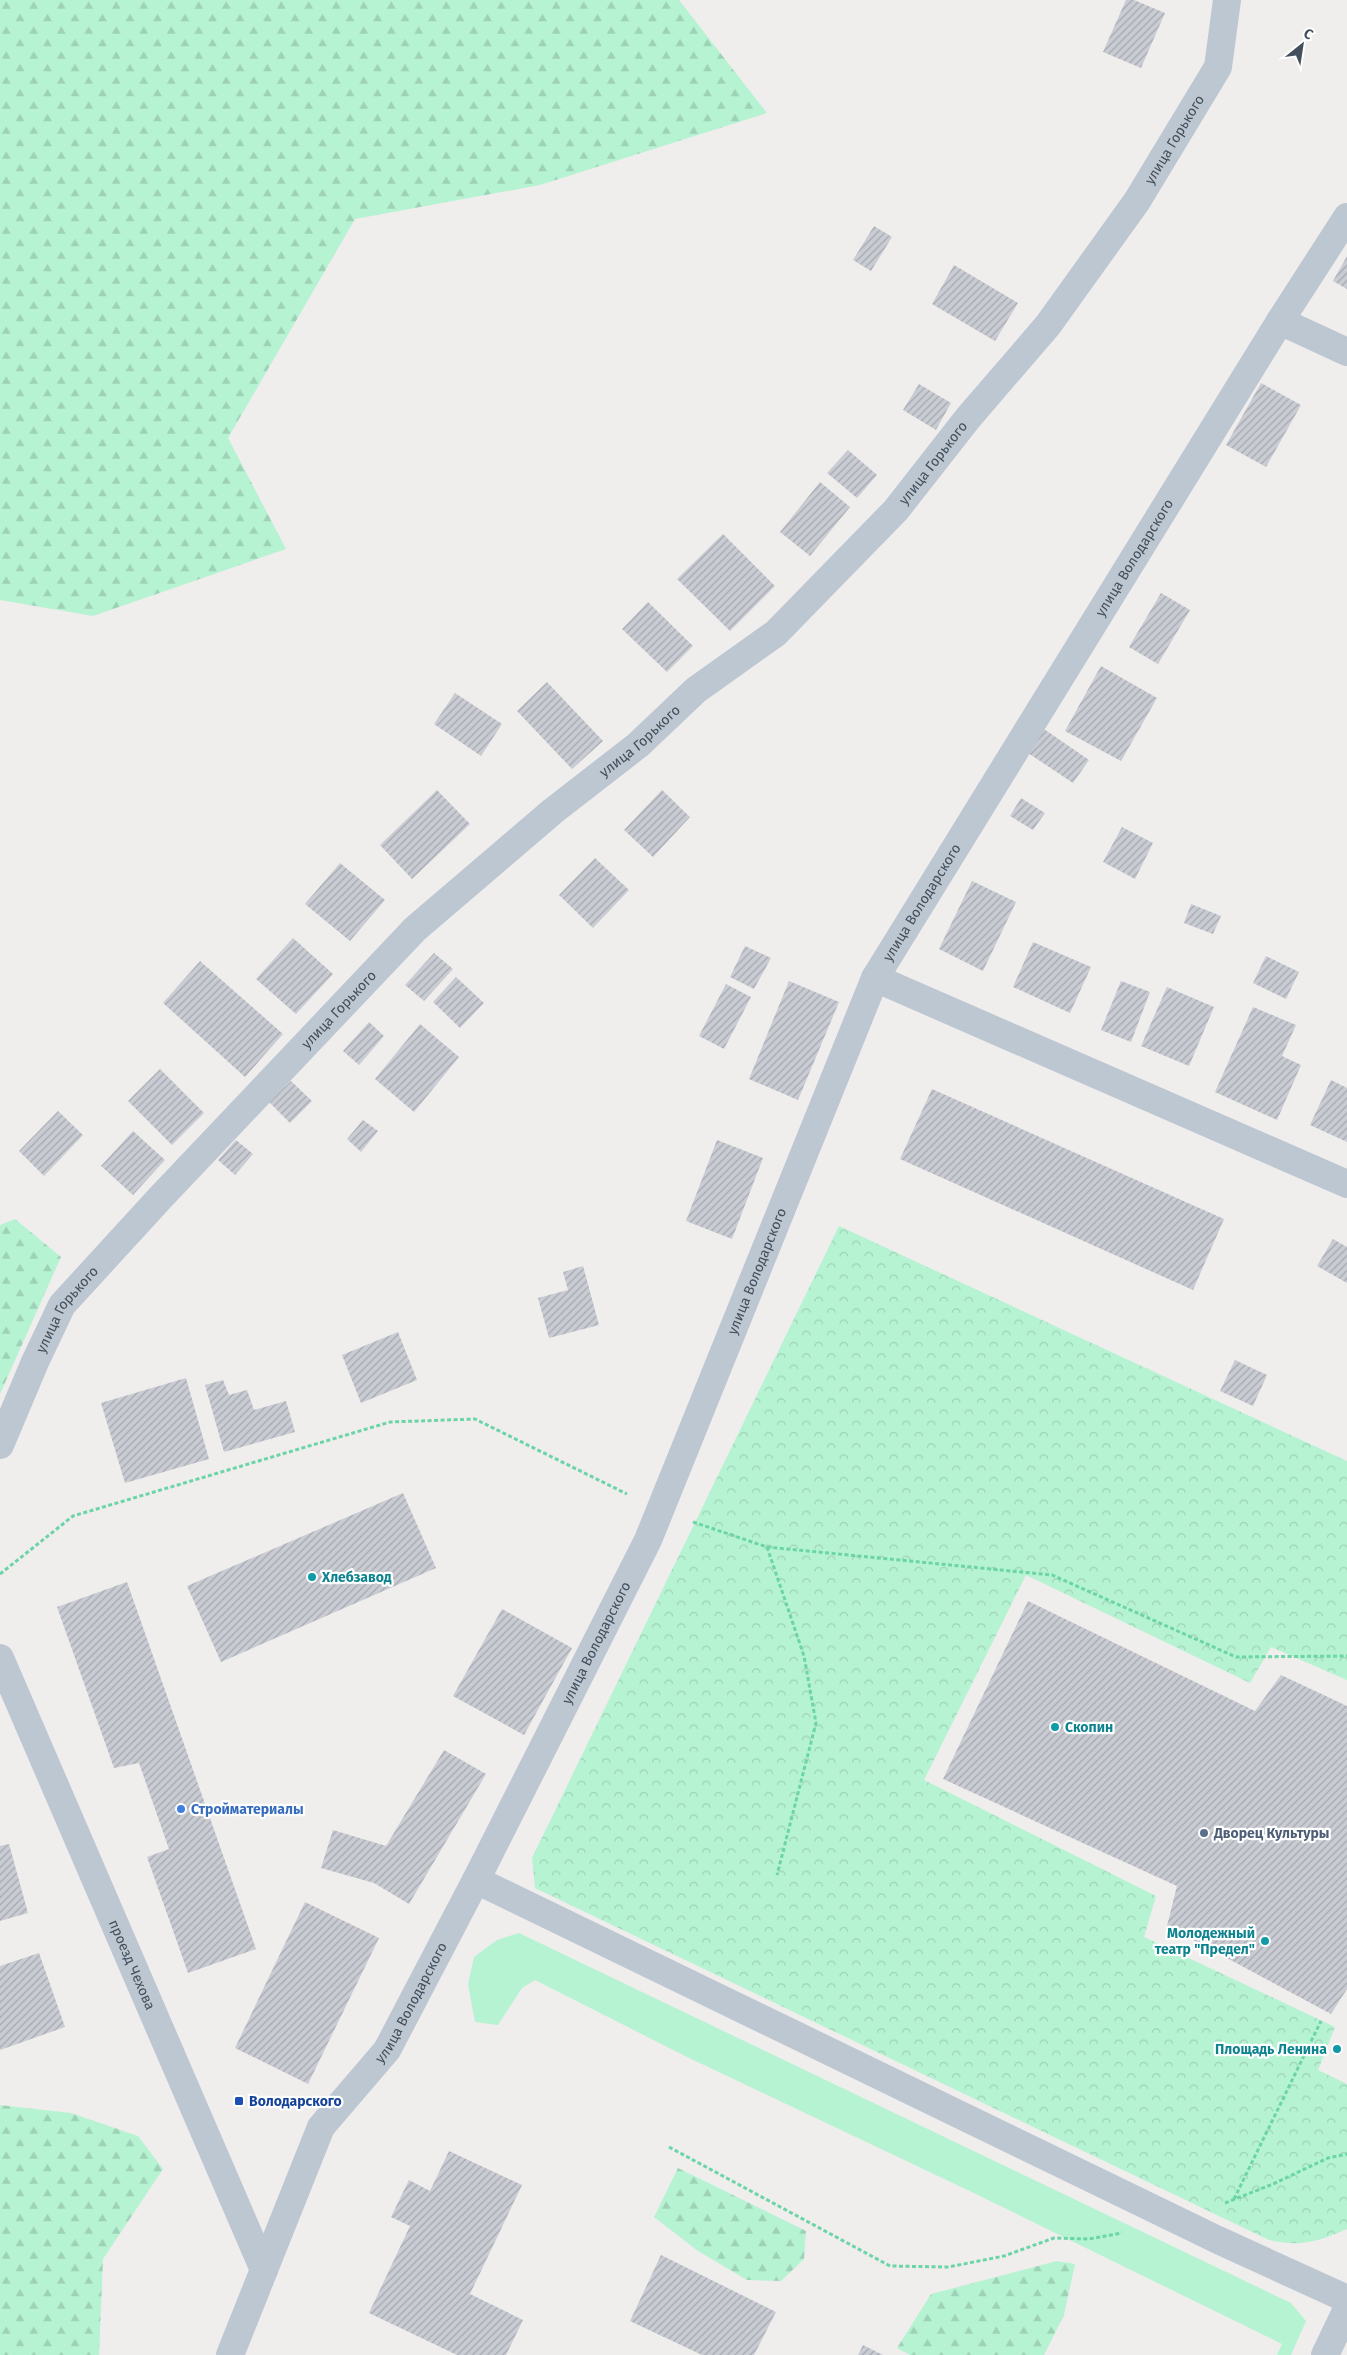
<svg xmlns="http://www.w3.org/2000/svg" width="1347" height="2355" font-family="'Fira Sans',sans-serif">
<defs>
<pattern id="forest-firs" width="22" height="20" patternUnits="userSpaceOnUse" patternTransform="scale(1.25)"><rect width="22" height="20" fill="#b6f3d2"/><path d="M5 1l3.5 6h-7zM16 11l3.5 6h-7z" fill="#9ed2b7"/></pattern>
<pattern id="park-crowns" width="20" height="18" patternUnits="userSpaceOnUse" patternTransform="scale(1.25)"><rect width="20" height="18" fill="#b6f3d2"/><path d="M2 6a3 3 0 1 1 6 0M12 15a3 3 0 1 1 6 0" fill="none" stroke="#9ed2b7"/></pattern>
<pattern id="building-hatch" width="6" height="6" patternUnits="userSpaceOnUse" patternTransform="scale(1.25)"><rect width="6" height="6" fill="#c9ccd3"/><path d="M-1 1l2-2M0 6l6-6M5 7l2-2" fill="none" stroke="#a5a8ae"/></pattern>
</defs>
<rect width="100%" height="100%" fill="#f0eded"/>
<path fill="#b6f3d2" d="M519,1933l772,370 15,18 -15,34h-14l5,-11 -304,-149 -291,-138 -152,-77 -13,8 -24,37 -23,-3 -7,-38 6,-27 23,-17z"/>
<path fill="url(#forest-firs)" d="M0,0h679l88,113 -227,72 -185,34 -127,219 58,111 -193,67 -93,-16z
M15,1219l46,38 -61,137v-169z
M0,2105l71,8 67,23 25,33 -60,90 -4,96h-99z
M678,2168l128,63 -2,28 -23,22 -34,-1 -49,-29 -44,-34z
M1057,2261l18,3 -11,51 -20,40h-134l-13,-7 34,-54z"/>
<path fill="url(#park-crowns)" d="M839,1226l508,235v219l-76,-33 -21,36 -224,-108 -102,205 232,116 -12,41 191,90 -17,43 29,14v145c-30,13 -46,18 -78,11l-734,-352 -3,-30z"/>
<path fill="url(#building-hatch)" d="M1126,0h8l31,13 -24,55 -38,-16z
M874,226l18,11 -21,34 -18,-11z
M1347,256v33l-14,-8z
M954,265l64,38 -23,38 -63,-37z
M1261,383l40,22 -35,62 -40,-22z
M919,384l32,19 -15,27 -33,-20z
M848,450l29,25 -20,23 -30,-25z
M820,482l30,25 -40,49 -30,-24z
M723,534l52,52 -45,45 -53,-52z
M1161,593l29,17 -32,54 -29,-17z
M648,602l45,44 -26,26 -45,-43z
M1101,666l56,32 -36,63 -56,-30z
M547,682l56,59 -31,28 -55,-58z
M455,693l47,31 -21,32 -47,-32z
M1044,729l45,31 -16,23 -45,-30z
M437,790l33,34 -58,55 -32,-34z
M662,790l28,27 -37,40 -29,-27z
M1021,798l24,15 -12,17 -23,-14z
M1122,827l31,16 -18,36 -32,-17z
M595,858l34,32 -36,38 -34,-33z
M340,863l45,37 -35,41 -45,-37z
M972,881l44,21 -33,69 -44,-22z
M1191,904l30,12 -8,18 -29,-11z
M293,938l40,36 -37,40 -40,-35z
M1033,942l58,25 -21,46 -57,-26z
M745,946l26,12 -17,31 -24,-12z
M434,953l19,16 -29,32 -19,-16z
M1266,956l33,16 -13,27 -33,-16z
M200,961l83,73 -38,43 -82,-74z
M456,977l28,26 -24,25 -27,-26z
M789,981l50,21 -41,98 -49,-21z
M1121,981l29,11 -19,50 -30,-12z
M726,984l25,13 -27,52 -25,-13z
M1167,987l47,20 -25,59 -48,-20z
M1253,1007l43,18 -14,31 19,9 -24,55 -62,-28z
M369,1022l15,14 -25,29 -16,-14z
M420,1024l39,33 -45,55 -39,-33z
M160,1069l44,44 -32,32 -44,-44z
M1331,1080l16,8v54l-37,-17z
M291,1081l21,20 -22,22 -21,-21z
M932,1089l292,130 -31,71 -293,-131z
M58,1111l25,24 -39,41 -25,-25z
M363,1120l15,11 -17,21 -14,-13z
M133,1131l32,29 -32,35 -32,-29z
M236,1140l17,14 -18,21 -17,-15z
M717,1140l46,18 -31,81 -46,-18z
M1333,1239l14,8v36l-30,-17z
M583,1266l16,59 -50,13 -11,-40 30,-8 -5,-18z
M398,1332l19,48 -56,23 -19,-48z
M1235,1360l32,15 -14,31 -33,-15z
M186,1378l23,81 -84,24 -24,-80z
M223,1380l6,15 18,-5 7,20 32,-9 9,31 -71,20 -19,-67z
M403,1493l33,75 -215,94 -34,-76z
M127,1582l129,367 -68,24 -41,-116 22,-8 -30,-86 -25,5 -57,-161z
M1028,1601l227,110 26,-36 66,31v283l-16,25 -164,-88 10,-40 -234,-107z
M502,1609l70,39 -48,87 -71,-39z
M444,1750l42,24 -77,130 -35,-21 -53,-15 12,-38 53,16z
M9,1844l19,69 -28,8v-75z
M305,1902l74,36 -71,146 -73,-36z
M39,1953l26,74 -65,23v-84z
M449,2151l73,34 -52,109 53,26 -17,35h-49l-88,-42 41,-87 -19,-9 18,-37 21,11z
M661,2255l115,57 -22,43h-52l-72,-34z
M863,2345l20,10h-25z"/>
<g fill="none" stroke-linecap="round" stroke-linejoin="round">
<path stroke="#6bd5a7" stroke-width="3" stroke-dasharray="4 2.5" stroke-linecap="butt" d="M693,1522l74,25 285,28 184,82 111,-1
M767,1547l37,109 12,67 -39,152
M0,1574l73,-58 317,-94 85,-3 152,75
M669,2147l221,119 58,1 56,-11 50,-18 35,1 33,-6
M1234,2199l87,-178
M1225,2203l48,-19 55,-26 19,-4"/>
<g stroke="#bcc7d1" stroke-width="28">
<path d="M1280,321l67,31"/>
<path d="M875,978l472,206"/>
<path id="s1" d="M0,1445l35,-83 27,-57 98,-107 255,-269 138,-118 85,-66 58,-55 80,-57 120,-123 72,-92 80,-93 89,-124 81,-134 9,-67"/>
<path id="s2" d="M476,1880l172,-340 227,-562 405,-657 67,-104"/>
<path d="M1325,2355l22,-46"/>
</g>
<g stroke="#bcc7d1" stroke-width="28">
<path id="s3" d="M0,1658l264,612"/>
<path id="s4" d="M230,2355l91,-228 66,-77 89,-170 742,360 129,59"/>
</g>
</g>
<g fill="#0f9aa8" stroke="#fff" stroke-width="2">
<circle cx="312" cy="1577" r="5"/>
<circle cx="1055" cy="1727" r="5"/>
<circle cx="1265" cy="1941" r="5"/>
<circle cx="1337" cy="2049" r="5"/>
</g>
<circle fill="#3f7fe0" stroke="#fff" stroke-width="2" cx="181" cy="1809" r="5"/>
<circle fill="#5c6f8a" stroke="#fff" stroke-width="2" cx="1204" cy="1833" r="5"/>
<rect fill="#1a4fb4" stroke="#fff" stroke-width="2" x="234" y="2096" width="10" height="10" rx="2.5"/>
<g text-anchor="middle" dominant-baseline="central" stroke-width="4.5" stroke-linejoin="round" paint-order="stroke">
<g font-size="14" fill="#444f5d" stroke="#fff">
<text stroke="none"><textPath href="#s1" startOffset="1772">улица Горького</textPath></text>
<text stroke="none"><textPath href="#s1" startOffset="1368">улица Горького</textPath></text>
<text stroke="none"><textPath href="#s2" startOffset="1481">улица Володарского</textPath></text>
<text stroke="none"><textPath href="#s1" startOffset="962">улица Горького</textPath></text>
<text stroke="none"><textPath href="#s2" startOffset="1076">улица Володарского</textPath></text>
<text stroke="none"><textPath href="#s1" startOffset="558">улица Горького</textPath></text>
<text stroke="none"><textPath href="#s2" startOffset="671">улица Володарского</textPath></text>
<text stroke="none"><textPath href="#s1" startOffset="152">улица Горького</textPath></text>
<text stroke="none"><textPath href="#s2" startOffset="266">улица Володарского</textPath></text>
<text stroke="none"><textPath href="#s3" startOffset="334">проезд Чехова</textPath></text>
<text stroke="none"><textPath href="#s4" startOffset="400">улица Володарского</textPath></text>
</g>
<g font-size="14" font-weight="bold" fill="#0d838f" stroke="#fff" text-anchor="start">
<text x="322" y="1577">Хлебзавод</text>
<text x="1065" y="1727">Скопин</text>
<text x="1255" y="1933" text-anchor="end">Молодежный<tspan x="1255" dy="16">театр "Предел"</tspan></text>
<text x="1327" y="2049" text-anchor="end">Площадь Ленина</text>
</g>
<g font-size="14" font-weight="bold" fill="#366cbe" stroke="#fff" text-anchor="start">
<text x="191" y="1809">Стройматериалы</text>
</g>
<g font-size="14" font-weight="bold" fill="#4e5e75" stroke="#fff" text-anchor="start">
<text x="1214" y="1833">Дворец Культуры</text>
</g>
<g font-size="14" font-weight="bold" fill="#164399" stroke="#fff" text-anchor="start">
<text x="249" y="2101">Володарского</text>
</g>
</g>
<g transform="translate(1302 45) rotate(30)" stroke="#ffffff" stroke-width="4" paint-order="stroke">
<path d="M0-4L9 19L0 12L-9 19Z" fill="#444f5d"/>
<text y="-8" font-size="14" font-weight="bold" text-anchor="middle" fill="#444f5d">С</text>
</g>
</svg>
